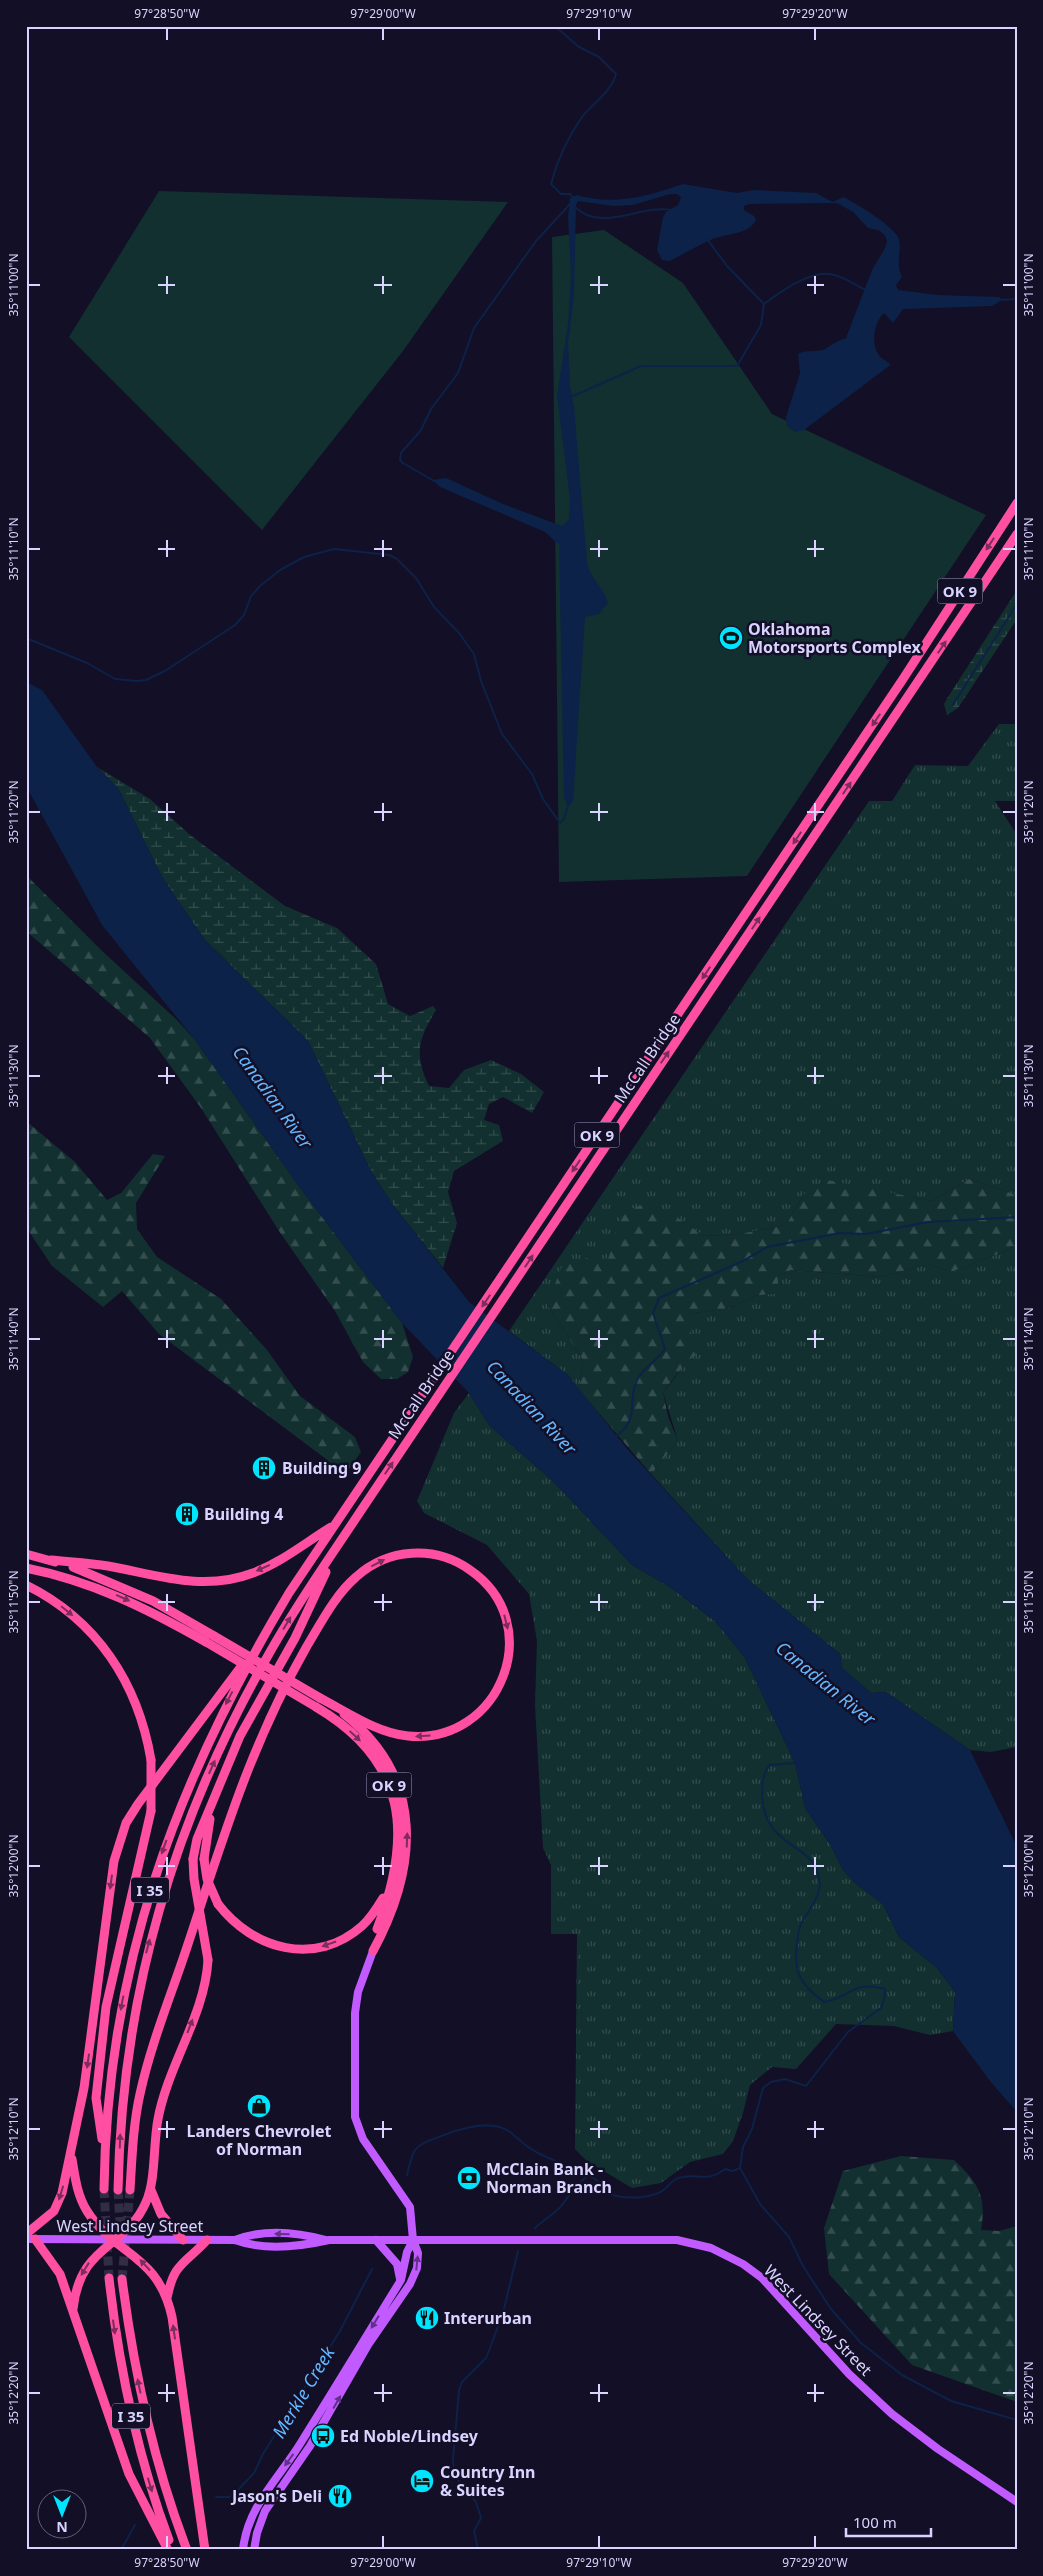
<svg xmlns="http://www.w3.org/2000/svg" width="1043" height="2576" font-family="'Noto Sans',sans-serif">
<defs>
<pattern id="grass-tufts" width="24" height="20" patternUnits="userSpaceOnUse" patternTransform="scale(1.25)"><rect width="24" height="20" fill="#12302f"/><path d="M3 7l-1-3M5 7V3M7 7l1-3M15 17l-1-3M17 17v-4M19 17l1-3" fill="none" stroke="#344d4e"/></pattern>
<pattern id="forest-firs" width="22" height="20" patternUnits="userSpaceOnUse" patternTransform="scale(1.25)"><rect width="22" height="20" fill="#12302f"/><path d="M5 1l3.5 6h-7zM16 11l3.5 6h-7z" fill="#344d4e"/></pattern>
<pattern id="wetland-marsh" width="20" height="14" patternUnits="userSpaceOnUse" patternTransform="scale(1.25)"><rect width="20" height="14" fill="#12302f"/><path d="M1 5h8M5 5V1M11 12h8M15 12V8" fill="none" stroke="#344d4e"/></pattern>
</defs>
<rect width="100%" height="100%" fill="#130f26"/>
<path fill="url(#grass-tufts)" d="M999,724h18v77h-22l22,34v360l-48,-16 -37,22 -36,-7h-92l-18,31 -47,9 -35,2 -23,-16 -71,29v17l-63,38 36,56 -4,30 -11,-15 -59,-44 360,-530h23l23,-36 53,1z
M1017,1243v504l-26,5 -21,-2 -84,-58 -15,1 -29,-25 -2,-14 -93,-75 -96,-105 27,-33 -15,-49c28,-31 24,-39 24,-78l43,-6 25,-12 23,-3v-17l13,-6 89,7 49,-13 22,8 57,-22z
M469,1393l20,32 65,57 78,83 38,22 45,34 30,37 50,105 10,45 25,36 13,26 12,13 28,21 16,33 38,31 18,24 -2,39 -23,4 -36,-9 -58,-2 -40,45 -24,-2 -22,18 -7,28 -10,28 -10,13 -33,8 -29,21 -29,5 -45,-27 -12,-12 2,-215h-26v-69l-8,-17 -8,-143 2,-64 -8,-47 -42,-49 -63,-32 -7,-12 37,-88z"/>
<path fill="url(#forest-firs)" d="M26,875l75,75 76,70 18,20 103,145 104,138 11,34 -5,15 -11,7h-16l-18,-17 -28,-51 -54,-77 -80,-126 -51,-70 -124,-107z
M26,1121l49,41 32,38 14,-7 32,-39 12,2 -29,47 1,26 20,28 64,42 46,51 33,46 55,41 6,15 -18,25 -17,-18 -167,-125 -37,-43 -19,16 -51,-41 -26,-39z
M969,1179l48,16v48l-9,7 -57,22 -22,-8 -49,13 -89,-7 -13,6v17l-23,3 -25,12 -43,6 9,41c-12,7 -23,25 -33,37l5,24 10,25 -27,33 -72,-84 4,-30 -36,-56 16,-40 29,-7 18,9v-17l12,-37 26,-9 33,17 23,16 35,-2 47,-9 18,-31 23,-14 105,21z
M901,2156l53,4c24,23 33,35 27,70l18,1 18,-5v176l-105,-37 -83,-91 -5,-46 19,-57z"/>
<path fill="url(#wetland-marsh)" d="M1017,590v29l-59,89 -11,7 -3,-11 4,-7z
M97,767l53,32 39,35 96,72 52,22 39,36 12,40 22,12 23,-10 3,4c-18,30 -22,44 -7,76l20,2 15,-18 27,-10 30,14 23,18 -12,21 -29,-16 -14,7 -5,16 15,5 4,16 -49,30 -6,21 9,31 -14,45 -50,-63 -21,-32 -64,-132 -104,-102 -42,-62 -44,-89z"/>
<path fill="#12302f" d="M159,191l349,11 -105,149 -141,179 -193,-193z
M604,230l79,53 89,131 214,101 -239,361 -188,6 -7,-645z"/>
<path fill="#0c2248" d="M683,184l54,9 16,-3 63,3 17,9 10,-5c13,6 52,30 56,42 3,12 -4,26 3,38l-6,8 2,5 40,5 61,2 3,3 -10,6 -89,3 -10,14 -9,-10c-10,10 -13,29 -6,41 2,4 9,7 12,10l-1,2 -85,64 -9,2 -8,-6 -1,-9 14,-44 -2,-19c8,-5 17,-1 27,-5 8,-5 12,-8 21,-11l26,-68 13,-22 2,-6 -2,-7 -7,-5 -10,-2 -15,-16 -16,-9 -88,1 -5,2v4l10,6 2,4c-7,14 -28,14 -41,18 -16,6 -30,16 -46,23l-7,-1 -5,-10 6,-33 3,-5 12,-7 3,-8 -4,-3h-7l-37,11 -20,1 -35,-5 -2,4 -2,91 -6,47 2,42 4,22 13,155c3,17 17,25 21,41l-9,11 -14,3 -12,184 -5,6 -4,-10 -5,-252 -14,-13 -105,-45 -7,-7 13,-2 57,26 59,22 7,-7 1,-20 -13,-103 11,-72 3,-50 -3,-57 2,-19 7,-3c37,11 71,1 106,-11z
M26,682l16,8 55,77 21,21 44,89 42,62 104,102 64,132 21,32 76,97 99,73 61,76 118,128 93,75 2,14 29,25 15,-1 84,58 47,97v265l-27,-31 -37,-50 2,-39 -18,-24 -38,-31 -16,-33 -28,-21 -12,-13 -13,-26 -25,-36 -10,-45 -50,-105 -30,-37 -45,-34 -38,-22 -78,-83 -65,-57 -20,-32 -67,-70 -104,-138 -103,-145 -93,-115 -76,-139z"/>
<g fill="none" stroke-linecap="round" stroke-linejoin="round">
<path stroke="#0c2248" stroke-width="2" d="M555,26l24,21 20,10 17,17c-4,17 -24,30 -34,43 -14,20 -25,44 -31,67l10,10h9l3,4
M574,206c27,28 66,-2 98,4
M707,239l20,27 36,37
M1000,300l17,-1
M571,397l70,-31h96l24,-41 3,-21c16,-12 45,-33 66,-30 11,1 25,11 36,16
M434,481l-31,-18 -3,-3 1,-7 20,-23 10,-21 27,-36 16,-45 62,-87 34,-37
M26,638l61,25 28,16 22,2 9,-1 19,-9 70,-46 9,-10 7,-19 9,-10 20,-16 24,-13 30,-8 55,6 8,4 19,19 18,29 25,26 15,21 7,27 21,53 30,40 11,25 17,24 4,-4 4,-14
M952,706l65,-102
M616,1436c27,-18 8,-40 25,-62 7,-9 17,-15 24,-25l-12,-36 6,-15 84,-37 24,-14 73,-14 26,1 62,-12 89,-5
M740,2168l3,-21 9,-18 11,-41 8,-6 14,-3 21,7 42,-54 33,-24 4,-12v-7c-32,-9 -34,8 -61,13 -23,-17 -31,-29 -27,-58 1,-6 1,-13 3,-18 9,-18 25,-32 18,-52 -10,-33 -52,-26 -56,-77 0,-11 0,-23 8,-32l25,-2
M740,2168l20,36 29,33 14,29 28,43 30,34 41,32 49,26 66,19
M407,2175c7,-31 8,-29 37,-40 18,-7 49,-16 66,-3 10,8 18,17 30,22 18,9 38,15 55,25 9,5 8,15 22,17 14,3 37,2 48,-7 6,-5 8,-11 18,-12 18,-3 25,5 42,-8l7,2 8,-3
M535,2228c8,-8 20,-14 27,-23 11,-14 11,-17 25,-29
M216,2497h13l6,-4 19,-20 9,-19 77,-123 32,-62
M121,2550l14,-25
M478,2550l-4,-19 7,-13 -5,-16 -22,-27 -1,-15 6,-70 3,-8 24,-24 4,-10 13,-35 15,-62"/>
<path stroke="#312d47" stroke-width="9" stroke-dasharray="9 4.5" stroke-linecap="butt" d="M104,2189l5,89
M118,2190l3,51
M122,2279l8,-89"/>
<path stroke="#c25bff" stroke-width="8" d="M26,2239l209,1c29,11 63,7 94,0h348l34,8 32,16 19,14 87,96 43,40 46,35 79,53
M235,2240c28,-11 62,-8 91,0
M376,2240l21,24 3,15
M243,2550c4,-43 36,-72 57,-106 34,-54 67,-109 101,-164l6,-28 6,-12
M254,2550l3,-17 8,-22 45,-65 58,-101 42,-61 7,-16 1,-15 -5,-13 -3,-33 -47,-68 -8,-22v-104l3,-21 15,-41"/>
<path stroke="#ff4fa3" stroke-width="9" d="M26,1554l29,8
M51,1560c19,2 38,3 57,6 49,9 95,26 145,7 29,-11 52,-30 78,-46
M73,1567l80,34 61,35
M26,1568c66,13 122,41 180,74
M26,1585c71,35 112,98 125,175
M316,1707c92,54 97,129 61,222
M344,1714c82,64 74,154 29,237
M193,1859l4,-20 43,-103 55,-98 31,-66
M204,1859l6,-40
M218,1904c35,46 98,63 144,22 9,-8 15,-18 21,-28
M102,2139l-6,-41 10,-91 45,-196
M72,2159c3,18 5,36 15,52 28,45 71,42 85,106l33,233
M104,2189c3,-223 71,-406 185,-596l614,-914 114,-176
M118,2190c4,-196 55,-369 152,-538 28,-50 61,-96 92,-143l655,-975
M130,2190c2,-32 3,-65 10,-96 11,-51 32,-101 48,-150 35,-106 63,-200 119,-298 14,-23 28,-51 49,-69 32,-29 79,-32 114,-7 78,53 31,175 -62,166 -31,-3 -61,-24 -88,-38
M151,2190l10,24 22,26
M26,2234l28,-23 8,-18 22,-105 30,-227 12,-38 12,-19 105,-140
M35,2239l25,35 69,200 39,76
M109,2278c10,90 28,177 60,262
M122,2279c12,93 31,183 65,271
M167,2298c7,-36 18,-34 40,-58
M73,2309c7,-66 53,-60 73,-107 10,-22 7,-57 12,-83 10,-54 47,-104 50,-159"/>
<path stroke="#ff4fa3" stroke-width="9" d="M214,1636l106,62
M206,1642l110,65
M151,1760v51
M193,1859l1,20 14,81
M204,1859l3,20 11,25"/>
</g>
<defs><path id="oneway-solid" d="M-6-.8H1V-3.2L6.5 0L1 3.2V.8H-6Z" transform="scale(1.25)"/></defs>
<g fill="#7d2c5e">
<use href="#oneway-solid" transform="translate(990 544) rotate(123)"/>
<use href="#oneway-solid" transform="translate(942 647) rotate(-56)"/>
<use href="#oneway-solid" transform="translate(876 720) rotate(124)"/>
<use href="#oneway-solid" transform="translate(847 788) rotate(-56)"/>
<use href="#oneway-solid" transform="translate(797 838) rotate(124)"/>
<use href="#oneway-solid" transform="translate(756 923) rotate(-56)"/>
<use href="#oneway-solid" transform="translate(706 973) rotate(124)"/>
<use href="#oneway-solid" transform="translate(665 1057) rotate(-56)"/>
<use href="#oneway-solid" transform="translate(576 1166) rotate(124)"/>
<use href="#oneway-solid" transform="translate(529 1261) rotate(-56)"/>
<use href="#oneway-solid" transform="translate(486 1301) rotate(124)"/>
<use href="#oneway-solid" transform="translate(389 1468) rotate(-56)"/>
<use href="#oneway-solid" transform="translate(378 1563) rotate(-27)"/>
<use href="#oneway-solid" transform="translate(263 1568) rotate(156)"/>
<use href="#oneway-solid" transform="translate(123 1598) rotate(24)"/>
<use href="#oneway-solid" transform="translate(67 1611) rotate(39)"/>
<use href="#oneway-solid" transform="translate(506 1622) rotate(76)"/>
<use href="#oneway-solid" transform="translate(287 1623) rotate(-59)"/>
<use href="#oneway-solid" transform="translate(229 1698) rotate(118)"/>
<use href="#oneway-solid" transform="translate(355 1736) rotate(43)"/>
<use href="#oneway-solid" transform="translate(423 1736) rotate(176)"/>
<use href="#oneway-solid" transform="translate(212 1767) rotate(-66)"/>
<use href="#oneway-solid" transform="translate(407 1840) rotate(-88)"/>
<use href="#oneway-solid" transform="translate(164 1847) rotate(110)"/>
<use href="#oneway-solid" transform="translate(111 1882) rotate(98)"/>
<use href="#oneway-solid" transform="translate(329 1944) rotate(161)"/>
<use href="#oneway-solid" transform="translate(148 1946) rotate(-75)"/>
<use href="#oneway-solid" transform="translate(122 2003) rotate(101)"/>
<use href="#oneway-solid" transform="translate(190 2026) rotate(-69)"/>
<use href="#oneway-solid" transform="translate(88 2061) rotate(98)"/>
<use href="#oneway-solid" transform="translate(120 2141) rotate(-88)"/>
<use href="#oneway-solid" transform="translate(61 2193) rotate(107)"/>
<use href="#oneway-solid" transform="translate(145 2265) rotate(-133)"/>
<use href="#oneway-solid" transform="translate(85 2269) rotate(122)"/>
<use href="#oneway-solid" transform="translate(114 2327) rotate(82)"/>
<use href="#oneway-solid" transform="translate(174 2332) rotate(-98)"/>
<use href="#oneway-solid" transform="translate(139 2386) rotate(-102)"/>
<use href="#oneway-solid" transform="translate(150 2485) rotate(73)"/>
</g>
<g fill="#623188">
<use href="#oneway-solid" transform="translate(282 2234) rotate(-179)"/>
<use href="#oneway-solid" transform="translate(417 2263) rotate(-84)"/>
<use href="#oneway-solid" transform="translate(375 2322) rotate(122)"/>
<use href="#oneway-solid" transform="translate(337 2402) rotate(-60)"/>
<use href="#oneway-solid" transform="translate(289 2460) rotate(126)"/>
</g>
<path fill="none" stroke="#d9d4ff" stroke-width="2" d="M167,28v12M383,28v12M599,28v12M815,28v12M167,276v18M383,276v18M599,276v18M815,276v18M28,285h12M158,285h17M374,285h18M590,285h18M807,285h17M1003,285h13M167,540v17M383,540v17M599,540v17M815,540v17M28,549h12M158,549h17M374,549h18M590,549h18M807,549h17M1003,549h13M167,803v18M383,803v18M599,803v18M815,803v18M28,812h12M158,812h17M374,812h18M590,812h18M807,812h17M1003,812h13M167,1067v17M383,1067v17M599,1067v17M815,1067v17M28,1076h12M158,1076h17M374,1076h18M590,1076h18M807,1076h17M1003,1076h13M167,1330v18M383,1330v18M599,1330v18M815,1330v18M28,1339h12M158,1339h17M374,1339h18M590,1339h18M807,1339h17M1003,1339h13M167,1594v17M383,1594v17M599,1594v17M815,1594v17M28,1602h12M158,1602h17M374,1602h18M590,1602h18M807,1602h17M1003,1602h13M167,1857v18M383,1857v18M599,1857v18M815,1857v18M28,1866h12M158,1866h17M374,1866h18M590,1866h18M807,1866h17M1003,1866h13M167,2121v17M383,2121v17M599,2121v17M815,2121v17M28,2129h12M158,2129h17M374,2129h18M590,2129h18M807,2129h17M1003,2129h13M167,2384v18M383,2384v18M599,2384v18M815,2384v18M28,2393h12M158,2393h17M374,2393h18M590,2393h18M807,2393h17M1003,2393h13M167,2536v12M383,2536v12M599,2536v12M815,2536v12"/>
<defs>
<g id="stadium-disc" transform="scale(1.25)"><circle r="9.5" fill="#00e5ff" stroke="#130f26"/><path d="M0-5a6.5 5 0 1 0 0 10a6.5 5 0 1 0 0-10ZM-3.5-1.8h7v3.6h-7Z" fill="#111"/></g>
<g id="building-disc" transform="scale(1.25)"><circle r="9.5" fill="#00e5ff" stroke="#130f26"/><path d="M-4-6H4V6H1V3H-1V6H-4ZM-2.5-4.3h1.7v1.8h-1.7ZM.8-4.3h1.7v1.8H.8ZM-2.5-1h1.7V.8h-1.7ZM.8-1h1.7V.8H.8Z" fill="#111"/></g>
<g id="shop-disc" transform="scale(1.25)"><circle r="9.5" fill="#00e5ff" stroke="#130f26"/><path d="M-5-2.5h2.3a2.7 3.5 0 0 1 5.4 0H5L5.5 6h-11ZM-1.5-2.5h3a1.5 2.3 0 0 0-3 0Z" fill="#111"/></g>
<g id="bank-disc" transform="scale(1.25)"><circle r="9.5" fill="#00e5ff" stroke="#130f26"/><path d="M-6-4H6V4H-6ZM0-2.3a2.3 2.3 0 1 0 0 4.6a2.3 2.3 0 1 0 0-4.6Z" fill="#111"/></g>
<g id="restaurant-disc" transform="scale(1.25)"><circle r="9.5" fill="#00e5ff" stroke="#130f26"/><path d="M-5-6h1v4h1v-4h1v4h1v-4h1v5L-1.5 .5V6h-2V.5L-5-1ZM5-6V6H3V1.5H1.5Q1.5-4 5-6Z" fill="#111"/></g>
<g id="bus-disc" transform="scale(1.25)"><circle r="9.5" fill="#00e5ff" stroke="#130f26"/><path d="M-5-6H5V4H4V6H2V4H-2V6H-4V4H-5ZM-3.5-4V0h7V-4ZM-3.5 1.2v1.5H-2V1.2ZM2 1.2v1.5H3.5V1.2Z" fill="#111"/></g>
<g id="hotel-disc" transform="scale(1.25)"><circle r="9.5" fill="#00e5ff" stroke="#130f26"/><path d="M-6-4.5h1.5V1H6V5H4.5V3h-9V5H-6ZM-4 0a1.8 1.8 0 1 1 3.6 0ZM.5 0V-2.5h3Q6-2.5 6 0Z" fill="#111"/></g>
</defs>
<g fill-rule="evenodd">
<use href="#stadium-disc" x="731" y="638"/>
<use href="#building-disc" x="264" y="1468"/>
<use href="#building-disc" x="187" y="1514"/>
<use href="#shop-disc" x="259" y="2106"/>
<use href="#bank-disc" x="469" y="2178"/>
<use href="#restaurant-disc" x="427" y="2318"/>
<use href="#bus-disc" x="323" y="2436"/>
<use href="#hotel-disc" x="422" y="2481"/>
<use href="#restaurant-disc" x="340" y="2496"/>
</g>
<g text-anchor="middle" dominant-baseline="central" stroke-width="5" stroke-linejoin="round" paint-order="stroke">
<g fill="#130f26" stroke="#9e99be" stroke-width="1">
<rect x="937.5" y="578.5" width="45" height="25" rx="4"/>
<rect x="574.5" y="1122.5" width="45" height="25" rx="4"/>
<rect x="366.5" y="1772.5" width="45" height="25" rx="4"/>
<rect x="131" y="1877.5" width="38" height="25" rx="4"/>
<rect x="112" y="2403.5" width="38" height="25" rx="4"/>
</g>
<g font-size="15" font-weight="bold" fill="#d9d4ff">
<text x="960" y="591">OK 9</text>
<text x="597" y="1135">OK 9</text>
<text x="389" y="1785">OK 9</text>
<text x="150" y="1890">I 35</text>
<text x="131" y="2416">I 35</text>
</g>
<g font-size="16" font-weight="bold" fill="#d9d4ff" stroke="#130f26" text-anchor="start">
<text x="748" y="629">Oklahoma<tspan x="748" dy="18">Motorsports Complex</tspan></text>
<text x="282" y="1468">Building 9</text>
<text x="204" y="1514">Building 4</text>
<text x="259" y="2131" text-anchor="middle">Landers Chevrolet<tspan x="259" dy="18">of Norman</tspan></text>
<text x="486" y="2169">McClain Bank -<tspan x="486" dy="18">Norman Branch</tspan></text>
<text x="444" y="2318">Interurban</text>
<text x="340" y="2436">Ed Noble/Lindsey</text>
<text x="440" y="2472">Country Inn<tspan x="440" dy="18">&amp; Suites</tspan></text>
<text x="322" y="2496" text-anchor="end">Jason's Deli</text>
</g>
<g font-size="16" fill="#d9d4ff" stroke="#130f26">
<text transform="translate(647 1058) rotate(-56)">McCall Bridge</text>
<text transform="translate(421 1394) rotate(-56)">McCall Bridge</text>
<text x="130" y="2226">West Lindsey Street</text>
<text transform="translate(818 2320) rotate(46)">West Lindsey Street</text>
</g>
<g font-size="18" font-style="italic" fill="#62b6ff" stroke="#130f26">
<text transform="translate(273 1097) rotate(54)">Canadian River</text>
<text transform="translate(532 1407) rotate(47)">Canadian River</text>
<text transform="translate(826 1683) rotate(39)">Canadian River</text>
<text transform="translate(303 2392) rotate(-59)">Merkle Creek</text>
</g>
</g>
<rect width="1043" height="2576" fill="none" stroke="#130f26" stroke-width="55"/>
<g transform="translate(62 2514) rotate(180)"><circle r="24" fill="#130f26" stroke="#625e7d"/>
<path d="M0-4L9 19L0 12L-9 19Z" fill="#00e5ff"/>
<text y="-8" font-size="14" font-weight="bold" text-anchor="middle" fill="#d9d4ff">N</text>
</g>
<path d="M846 2528v8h85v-8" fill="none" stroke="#d9d4ff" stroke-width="2.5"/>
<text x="853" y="2528" font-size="15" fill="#d9d4ff" stroke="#130f26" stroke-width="4" paint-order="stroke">100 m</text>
<rect x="28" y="28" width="988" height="2520" fill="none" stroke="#d9d4ff" stroke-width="2"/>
<g font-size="12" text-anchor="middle" fill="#d9d4ff">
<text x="167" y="18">97°28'50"W</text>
<text x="383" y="18">97°29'00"W</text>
<text x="599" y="18">97°29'10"W</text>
<text x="815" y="18">97°29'20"W</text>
<text transform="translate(1029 285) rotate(-90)" y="4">35°11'00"N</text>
<text transform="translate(14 285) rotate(-90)" y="4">35°11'00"N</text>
<text transform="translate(1029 549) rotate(-90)" y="4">35°11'10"N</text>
<text transform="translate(14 549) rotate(-90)" y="4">35°11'10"N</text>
<text transform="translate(14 812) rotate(-90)" y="4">35°11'20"N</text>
<text transform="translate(1029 812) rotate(-90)" y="4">35°11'20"N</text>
<text transform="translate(1029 1076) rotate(-90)" y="4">35°11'30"N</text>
<text transform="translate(14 1076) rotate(-90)" y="4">35°11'30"N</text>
<text transform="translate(1029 1339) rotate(-90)" y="4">35°11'40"N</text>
<text transform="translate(14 1339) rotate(-90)" y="4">35°11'40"N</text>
<text transform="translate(14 1602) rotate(-90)" y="4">35°11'50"N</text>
<text transform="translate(1029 1602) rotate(-90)" y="4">35°11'50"N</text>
<text transform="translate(1029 1866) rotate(-90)" y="4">35°12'00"N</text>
<text transform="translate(14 1866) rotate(-90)" y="4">35°12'00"N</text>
<text transform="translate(14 2129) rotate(-90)" y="4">35°12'10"N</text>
<text transform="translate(1029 2129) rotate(-90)" y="4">35°12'10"N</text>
<text transform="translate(14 2393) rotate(-90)" y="4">35°12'20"N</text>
<text transform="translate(1029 2393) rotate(-90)" y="4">35°12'20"N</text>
<text x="167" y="2567">97°28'50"W</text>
<text x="383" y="2567">97°29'00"W</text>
<text x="599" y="2567">97°29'10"W</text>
<text x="815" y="2567">97°29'20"W</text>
</g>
</svg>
